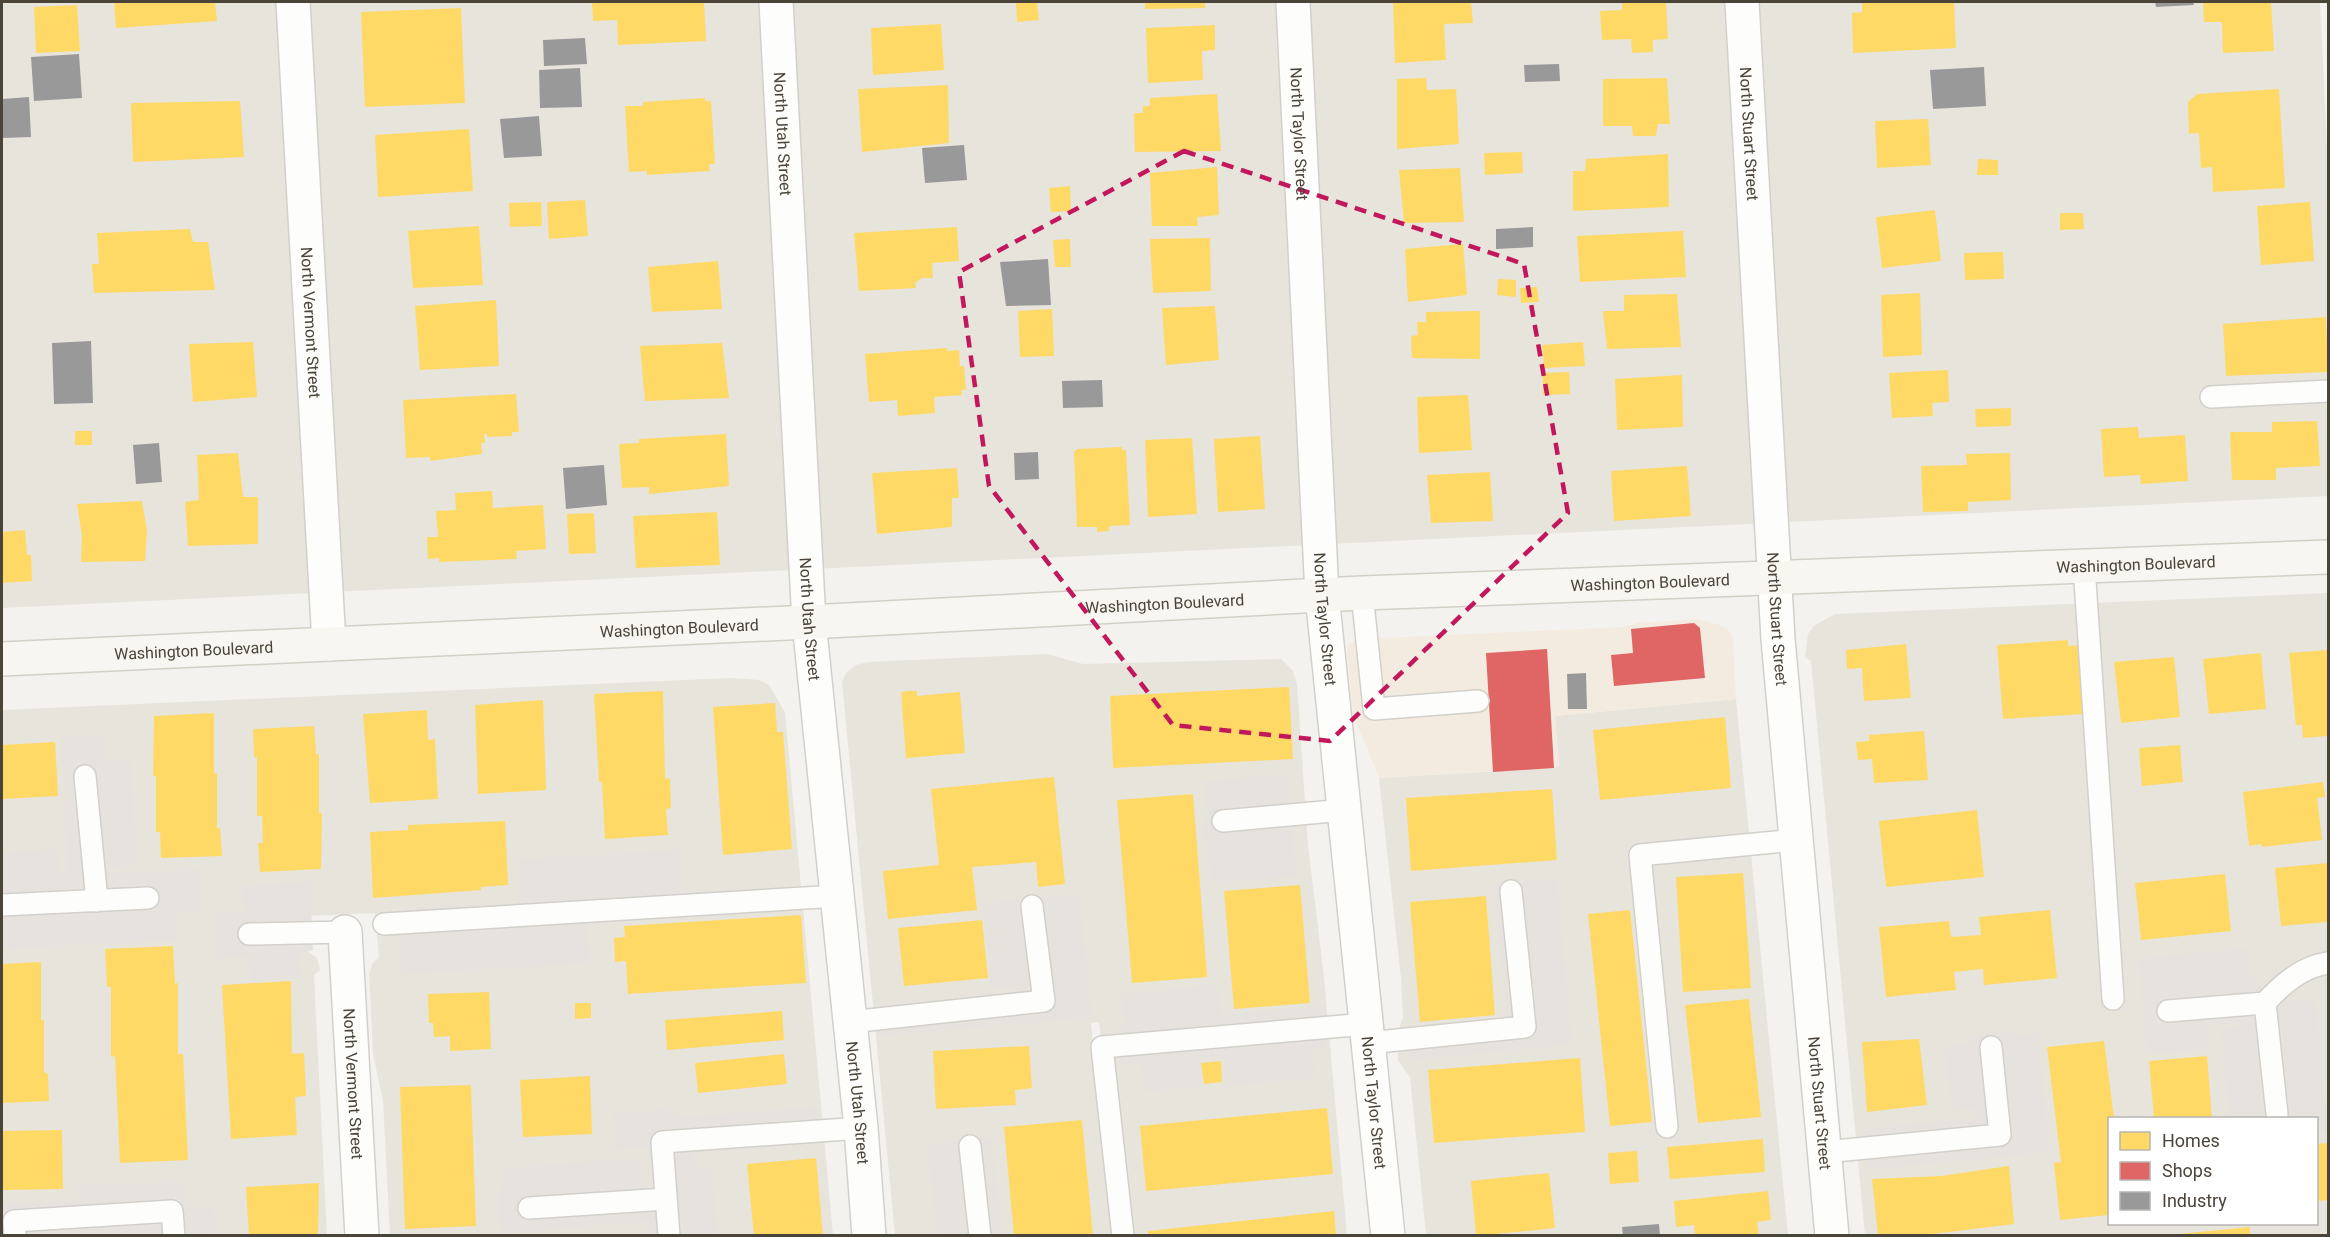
<svg xmlns="http://www.w3.org/2000/svg" width="2330" height="1237" font-family="Roboto,sans-serif">
<rect width="100%" height="100%" fill="#f4f2ee"/>
<path fill="#e7e4dc" fill-rule="evenodd" d="M2,2h2318l8,166v328l-2326,112z
M2328,593v642h-463l-54,-574 -6,-4 3,-23 7,-9 20,-11zM2110,1118h206v106h-206z
M1047,654l36,10 198,-5 12,12 4,13 11,161 16,132 23,258h-224l-24,-213 -8,1 21,212h-217l-53,-553 4,-9 10,-8 12,-3z
M731,678l28,2 10,5 16,27 48,523h-443l-7,-134 -10,-47 -3,-62 -1,-17 3,-11 7,-7 -4,-44 -68,3v35l10,7 3,12 -6,5 13,260h-325v-525z
M1736,699l52,536h-362l-16,-158 -12,-16 -1,-27 6,-16 -2,-39 -22,-201 175,-10 5,-3 -4,-49z"/>
<path fill="#f3ebdf" d="M1698,619l28,8 7,11 3,61 -181,17 4,50 -5,2 -175,10 -26,-64 -6,-62 1,-8 10,-5 265,-12 15,-4z"/>
<path fill="#e6e3df" d="M103,736l1,26 27,-1 5,104 -26,2v7l90,-5 2,42 -26,1 1,28 -175,9v-96l55,-4 2,27 9,-1 -7,-137z
M1287,774l9,102 -85,7 -3,-38 -5,-5 -1,-17 5,-5 -3,-36z
M678,850l4,64 -95,6 2,43 -187,11 -4,-65 122,-7 -2,-42z
M1556,878l16,166 -162,16 -4,-31 101,-11 -13,-133z
M310,882l3,68 -14,3 2,25 -51,3 -1,-25 -31,2 -2,-43 29,-2 -2,-27z
M1079,894l13,123 -213,19 -2,-27 139,-12 5,-11 -29,2 -8,-85z
M2247,948l3,31 40,22 25,-2 13,132 -11,1 -1,-14h-86l-9,-89 25,-2v-5l-38,4 2,23 -63,5 -8,-95z
M1217,985l4,30 101,-9 3,41 -13,1 3,30 -89,8 -3,-30 -22,3 2,27 -59,6 -3,-28 -22,2 -4,-37 10,-1 -3,-34z
M2013,1031l1,5 24,-2 11,118 -182,17 -4,-40 114,-11v-10l-26,2 -6,-64 25,-2v-9z
M817,1107l3,34 -127,10 2,19 17,-2 5,67h-68l-1,-14 -147,12 -3,-42 7,-10 -1,-13 136,-9 2,28 11,-1 -3,-39 -34,2 -2,-36 56,-4 9,9z
M992,1138l9,97h-64l-9,-91z
M183,1181l3,26 27,-1 2,29h-213v-31l79,-3 -2,-15z"/>
<path fill="#ffd966" d="M114,2h101l2,19 -101,7z
M592,2h112l2,39 -88,4 -1,-25 -24,1z
M1016,2h21l2,18 -22,2z
M1145,2h60v6l-60,1z
M1393,2h78l2,21 -29,1 2,36 -51,3z
M1622,2h44l2,37 -15,1v12l-21,1 -1,-14 -29,1 -2,-29 22,-1z
M1954,2l2,46 -103,5 -1,-40 10,-1v-9z
M2203,2h68l3,49 -51,2 -1,-31h-18z
M77,5l3,46 -44,2 -2,-46z
M461,8l4,95 -100,4 -4,-95z
M941,24l3,46 -71,5 -2,-47z
M1215,25v25l-13,1 1,29 -55,3 -2,-55z
M1426,78l1,12 29,-1 3,55 -62,5v-70z
M1667,78l3,46h-12l-2,12h-23l-1,-10h-29v-47z
M948,85l1,58 -87,9 -4,-63z
M2279,89l6,99 -72,4 -1,-25 -11,1 -2,-35 -10,1 -1,-32 9,-8z
M1217,94l4,57 -86,1 -1,-39h9v-7h7v-8z
M705,98v3h6l4,63h-6l1,7 -63,4v-4l-18,1 -4,-66h18v-4z
M240,101l4,56 -111,5 -2,-59z
M1928,119l3,46 -54,3 -2,-47z
M469,129l4,62 -95,6 -3,-62z
M1522,152l1,21 -38,2 -1,-22z
M1668,154l1,53 -96,4v-40h12l1,-12z
M1978,159l20,1v15h-21z
M1217,167l2,48 -22,2 1,9h-46l-2,-53z
M1460,168l4,54 -60,1 -5,-53z
M1070,186l1,25 -20,1 -2,-24z
M585,200l3,36 -39,3 -2,-37z
M541,202l1,24 -32,1 -1,-24z
M2310,202l4,59 -53,4 -4,-59z
M1935,210l6,51 -59,7 -6,-51z
M2060,213h23l1,16 -24,1z
M479,226l4,59 -70,3 -5,-57z
M957,227l2,34 -27,2 1,15h-11l-7,5 1,5 -57,3 -5,-58z
M190,229l3,13h15l7,48 -121,3 -2,-29h7l-2,-31z
M1683,231l3,46 -106,5 -3,-46z
M1210,238l1,53 -58,2 -3,-54z
M1070,239l1,28h-16l-2,-27z
M1463,244l4,51 -59,7 -3,-53z
M2003,252l1,27 -39,1 -1,-27z
M718,261l4,48 -70,3 -4,-45z
M1498,279l18,1v17l-19,-2z
M1537,287l2,15 -18,1 -1,-15z
M1920,293l2,62 -39,2 -2,-62z
M1677,294l4,53 -74,2 -4,-38h21v-16z
M496,300l3,66 -79,4 -5,-64z
M1215,306l4,54 -53,5 -4,-57z
M1052,309l2,47 -34,1 -2,-46z
M1480,311v48l-68,-1 -1,-22 7,-1 -1,-13h9v-10z
M2326,317l2,55 -102,4 -3,-52z
M253,342l4,55 -64,5 -4,-58z
M1583,342l2,24 -41,2 -2,-23z
M722,343l7,55 -84,3 -5,-55z
M947,348v3l12,-1 1,16h4l2,24h-5l1,5 -28,2 1,16 -37,3 -1,-16 -28,2 -4,-48z
M1948,370l1,32 -17,1 1,13 -41,2 -3,-45z
M1569,372l1,22 -27,1v-22z
M1682,375l1,52 -66,3 -2,-51z
M516,394l3,38h-7v4l-25,1v-3h-3l1,9h-4l1,11 -52,7v-4l-24,1 -3,-58z
M1468,395l4,55 -53,3 -2,-56z
M2011,408v18l-35,1 -1,-18z
M2317,421l3,45 -44,2v12h-44l-2,-48h42v-10z
M2138,427l1,11 46,-3 3,46 -47,3 -1,-9 -36,2 -3,-48z
M75,431h17v14h-17z
M726,434l3,52 -80,8v-7l-27,1 -3,-44 20,-1v-4z
M1260,436l5,73 -47,3 -4,-73z
M1192,438l5,76 -49,3 -3,-77z
M1122,447v3h4l4,75 -21,1v5l-12,1v-5h-20l-3,-75 3,-3z
M238,453l5,44h15v47l-70,2 -3,-44 14,-2 -2,-45z
M2010,453l1,47 -43,2v9l-45,1 -2,-46 46,-1 -1,-11z
M1687,466l4,50 -77,5 -3,-50z
M957,468l2,30h-7v29l-75,7 -5,-61z
M1490,472l3,49 -62,2 -4,-48z
M492,491l1,17 50,-3 3,44 -30,2 1,8 -78,3v-4l-11,1 -1,-22h11l-2,-26 20,-1 -1,-17z
M142,501l5,30 -2,30 -64,1 1,-26 -5,-32z
M717,512l3,53 -84,3 -3,-52z
M594,513l2,40 -27,1 -2,-40z
M25,530l2,25h4l1,26 -30,2v-51z
M2068,640v6l12,-1 4,69 -81,5 -6,-74z
M1906,644l5,54 -47,3 -2,-33 -15,1 -1,-19z
M2328,650v86l-25,2 -1,-13h-6l-7,-72z
M2261,653l5,56 -57,5 -6,-55z
M2174,657l6,60 -59,6 -7,-61z
M1289,687l4,72 -180,9 -3,-72z
M663,691l2,88 5,-1 1,30 -5,1 2,26 -63,4 -3,-57h-3l-5,-88z
M910,691h7v5l43,-4 5,61 -59,5 -5,-66z
M543,700l3,90 -68,4 -3,-89z
M775,703l2,29h6l9,117 -69,6 -10,-148z
M427,710l1,30 7,-1 3,60 -68,4 -7,-89z
M214,713v60h3v55h3l2,28 -61,2 -1,-26h-4v-56h-3l1,-60z
M1725,717l6,71 -131,12 -7,-70z
M314,726l2,28h3v59h3l-1,56 -61,3 -2,-29h5l-1,-27h-5v-59h-3l-1,-28z
M1924,731l4,49 -54,3 -2,-24 -14,1 -2,-18 13,-1v-6z
M55,742l3,54 -56,3v-54z
M2180,745l3,37 -41,4 -3,-38z
M1054,777l11,107 -27,3 -2,-25 -64,5 5,43 -89,9 -5,-48 56,-6 -8,-76z
M2323,782l2,15 -8,1 5,42 -60,7 -1,-3 -12,2 -6,-54z
M1552,789l5,71 -146,11 -5,-73z
M1193,794l14,183 -75,6 -15,-183z
M1977,810l7,67 -98,10 -7,-66z
M505,821l3,64 -27,2v3l-108,8 -3,-66 38,-2v-5z
M2328,863v59l-47,4 -6,-58z
M1743,873l8,115 -68,4 -7,-115z
M2225,874l6,57 -90,9 -6,-57z
M1300,885l10,118 -76,6 -10,-118z
M1486,896l9,119 -75,7 -10,-120z
M1630,910l22,212 -42,4 -22,-212z
M2050,910l7,68 -73,7 -1,-16 -29,3 2,18 -70,7 -7,-70 70,-6 2,16 30,-2 -2,-18z
M801,915l5,68 -178,11 -2,-33 -11,1 -1,-24 11,-1 -1,-11z
M982,920l6,58 -84,8 -6,-58z
M173,946l2,38 3,-1v71h5l5,106 -68,3 -5,-107 -4,1v-70h-4l-2,-38z
M41,962v58h3v52l4,2 1,27 -47,2v-139z
M291,981l1,73 12,-1 2,43 -11,1 2,38 -66,4 -9,-154z
M489,992l2,57 -41,2v-15l-16,1 -1,-14h-4l-1,-29z
M1749,999l12,118 -63,6 -13,-118z
M575,1003h16v15l-16,1z
M782,1011l2,29 -117,10 -2,-30z
M1919,1039l8,66 -60,7 -5,-70z
M2104,1041l10,77 -5,1v96l-49,5 -6,-57 7,-1 -14,-115z
M1029,1046l3,42 -17,2 1,15 -80,4 -3,-58z
M784,1054l3,30 -89,9 -3,-30z
M2207,1056l5,62h-58l-5,-57z
M1580,1058l5,74 -151,11 -6,-73z
M1221,1061l1,21 -18,2 -3,-21z
M590,1076l2,58 -69,3 -3,-57z
M471,1085l5,141 -71,3 -5,-142z
M1327,1108l6,66 -187,17 -6,-65z
M1082,1120l11,116h-79l-10,-109z
M62,1130l1,59 -61,1v-59z
M1763,1139l2,33 -95,7 -3,-32z
M2328,1143v57l-11,1 -1,-57z
M1637,1151l2,31 -29,2 -2,-31z
M816,1158l7,78h-69l-7,-72z
M2009,1166l5,58 -98,12h-38l-6,-57 69,-3z
M1549,1173l6,55 -79,8 -5,-55z
M319,1183l-1,53h-69l-3,-49z
M1768,1191l3,29 -14,2 2,14h-64l-1,-11 -18,2 -2,-26z
M1334,1211l2,25h-188v-5z
M2250,1227v9h-71v-2z"/>
<path fill="#e06666" d="M1694,623l6,5 5,50 -91,8 -3,-31 22,-2 -2,-24z
M1547,649l7,119 -61,4 -7,-119z"/>
<path fill="#999" d="M2155,2h38l1,3 -38,2z
M585,38l2,26 -43,2 -1,-26z
M79,54l3,44 -48,3 -3,-44z
M1559,64l1,17 -35,1 -1,-17z
M1984,67l2,39 -53,3 -3,-39z
M580,68l2,39 -42,1 -1,-38z
M29,97l2,40 -29,1v-39z
M539,116l3,40 -38,2 -4,-39z
M964,145l3,35 -42,3 -3,-35z
M1533,227v20l-37,2v-20z
M1048,259l3,46 -45,1 -6,-44z
M91,341l2,62 -39,1 -2,-61z
M1102,380l1,27 -40,1 -1,-27z
M159,443l3,39 -26,2 -3,-39z
M1038,452l1,27 -24,1 -1,-27z
M604,465l3,40 -41,4 -3,-41z
M1586,673l1,36h-19l-1,-35z
M1659,1224l1,12h-37l-1,-9z"/>
<g fill="none" stroke-linecap="round" stroke-linejoin="round">
<g stroke="#d2d0cb" stroke-width="24">
<path id="lane" d="M2211,397l117,-6
M2084,566l29,433
M1362,593l12,116 104,-8
M85,776l12,125
M1223,821l121,-11
M2,905l146,-7
M384,924l453,-28
M249,934l96,-2
M2168,1011l97,-8
M850,1022l194,-21 -12,-95
M1368,1043l157,-16 -14,-136
M2277,1114l-12,-111c16,-18 38,-37 63,-40
M1667,1127l-27,-272 156,-15
M970,1146l10,90
M1825,1152l175,-17 -9,-88
M529,1208l137,-9
M15,1236l-1,-15 158,-10 2,25
M669,1236l-7,-94 199,-14
M1123,1236l-21,-189 264,-23"/>
</g>
<g stroke="#d2d0cb" stroke-width="36">
<g id="street">
<path id="s1" d="M293,2l36,642"/>
<path id="s2" d="M776,2l33,620 52,506 8,108"/>
<path id="s3" d="M1293,2l29,593 66,641"/>
<path id="s4" d="M1742,2l36,637 54,597"/>
<path id="s5" d="M345,932l17,304"/>
</g>
</g>
<g stroke="#d3cfc5" stroke-width="36">
<g id="secondary">
<path id="s6" d="M2,659l807,-37 553,-29 966,-36"/>
</g>
</g>
<use href="#lane" stroke="#fdfdfc" stroke-width="21"/>
<use href="#street" stroke="#fdfdfc" stroke-width="33"/>
<use href="#secondary" stroke="#f7f6f1" stroke-width="33"/>
</g>
<path fill="none" stroke="#c2185b" stroke-width="4.5" stroke-dasharray="12 8" stroke-linejoin="round" d="M1184,151l340,113 44,249 -238,228 -157,-16 -184,-239 -30,-214z"/>
<g text-anchor="middle" dominant-baseline="central" stroke-width="6" stroke-linejoin="round" paint-order="stroke">
<g font-size="16" fill="#4b4439" stroke="#fff">
<text stroke="none"><textPath href="#s2" startOffset="132">North Utah Street</textPath></text>
<text stroke="none"><textPath href="#s3" startOffset="132">North Taylor Street</textPath></text>
<text stroke="none"><textPath href="#s4" startOffset="132">North Stuart Street</textPath></text>
<text stroke="none"><textPath href="#s1" startOffset="321">North Vermont Street</textPath></text>
<text stroke="none"><textPath href="#s6" startOffset="2136">Washington Boulevard</textPath></text>
<text stroke="none"><textPath href="#s6" startOffset="1650">Washington Boulevard</textPath></text>
<text stroke="none"><textPath href="#s6" startOffset="1164">Washington Boulevard</textPath></text>
<text stroke="none"><textPath href="#s2" startOffset="618">North Utah Street</textPath></text>
<text stroke="none"><textPath href="#s4" startOffset="618">North Stuart Street</textPath></text>
<text stroke="none"><textPath href="#s3" startOffset="618">North Taylor Street</textPath></text>
<text stroke="none"><textPath href="#s6" startOffset="678">Washington Boulevard</textPath></text>
<text stroke="none"><textPath href="#s6" startOffset="192">Washington Boulevard</textPath></text>
<text stroke="none"><textPath href="#s5" startOffset="152">North Vermont Street</textPath></text>
<text stroke="none"><textPath href="#s2" startOffset="1104">North Utah Street</textPath></text>
<text stroke="none"><textPath href="#s3" startOffset="1104">North Taylor Street</textPath></text>
<text stroke="none"><textPath href="#s4" startOffset="1104">North Stuart Street</textPath></text>
</g>
</g>
<rect width="2330" height="1237" fill="none" stroke="#4b4439" stroke-width="6"/>
<rect x="2108" y="1117" width="210" height="108" fill="#ffffff" stroke="#b7b4b0" stroke-width="1.5"/>
<rect x="2120" y="1132" width="30" height="18" fill="#ffd966" stroke="#b7b4b0" stroke-width="1.5"/>
<text x="2162" y="1147" font-size="18" fill="#4b4439">Homes</text>
<rect x="2120" y="1162" width="30" height="18" fill="#e06666" stroke="#b7b4b0" stroke-width="1.5"/>
<text x="2162" y="1177" font-size="18" fill="#4b4439">Shops</text>
<rect x="2120" y="1192" width="30" height="18" fill="#999999" stroke="#b7b4b0" stroke-width="1.5"/>
<text x="2162" y="1207" font-size="18" fill="#4b4439">Industry</text>
</svg>
